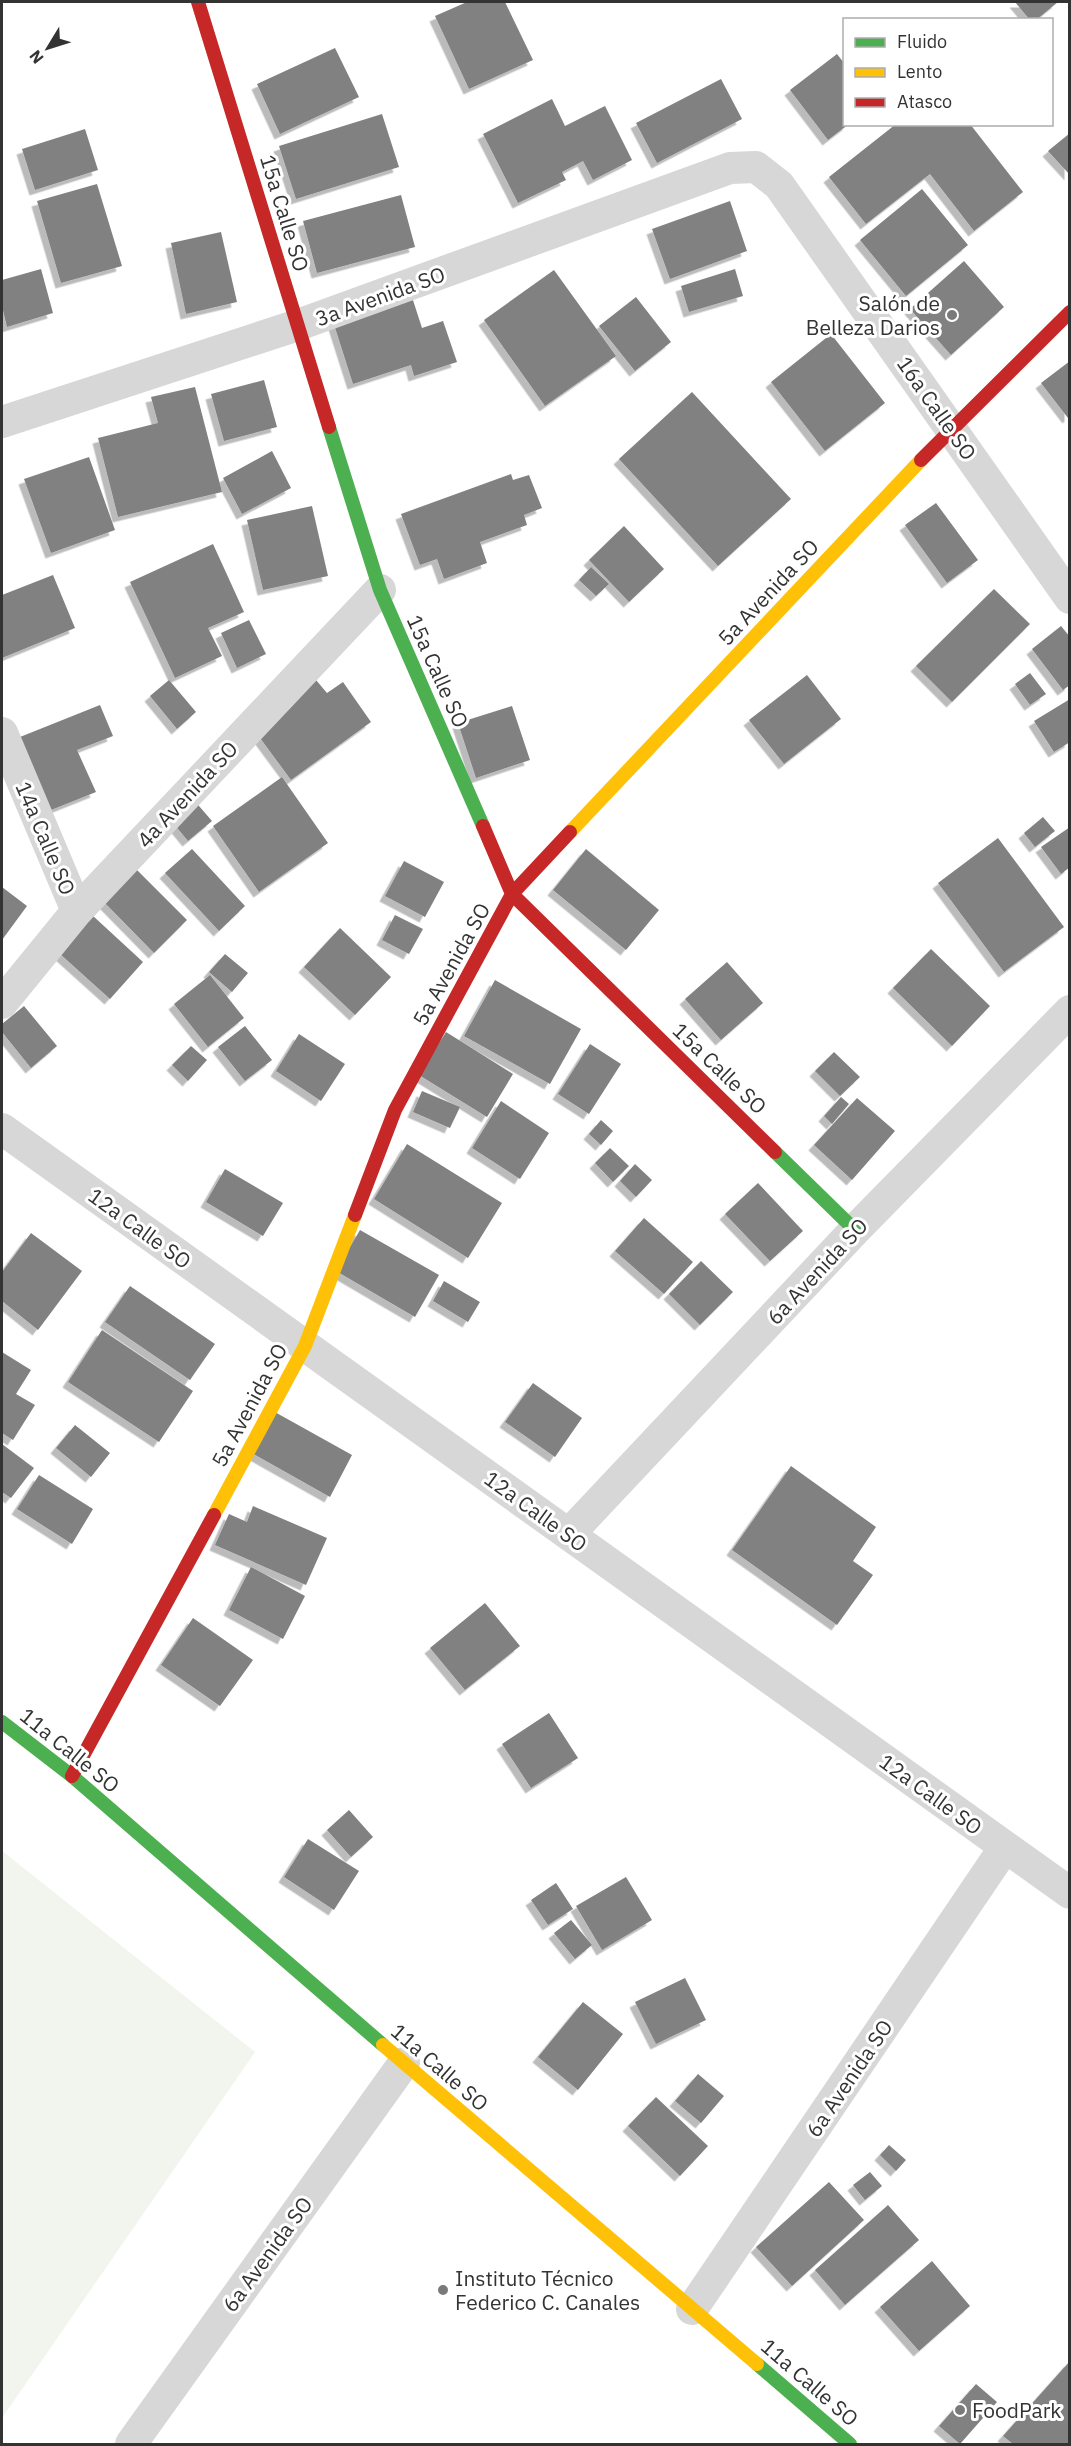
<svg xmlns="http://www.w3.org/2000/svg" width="1071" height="2446" font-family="'IBM Plex Sans',sans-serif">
<defs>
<filter id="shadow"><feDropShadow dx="-5.5" dy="5.5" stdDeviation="0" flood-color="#0004"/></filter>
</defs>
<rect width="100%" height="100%" fill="#fff"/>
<path fill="#f1f5ed" d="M2,1851l253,201 -253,366z"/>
<path fill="#818181" filter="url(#shadow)" d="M467,2h38l28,58 -64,29 -34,-73z
M1015,2h43l-22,18h-6z
M335,48l24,49 -79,37 -23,-50z
M837,54l7,9v61h5l-21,16 -38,-50z
M721,79l21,40 -85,44 -21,-40z
M552,99l13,27 40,-20 27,54 -39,20 -10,-19 -21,11 4,8 -48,23 -35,-69z
M382,114l17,53 -103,32 -17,-53z
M896,124h74l53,68 -49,39 -44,-57 -64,50 -37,-47z
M85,129l13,41 -63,20 -13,-41z
M1070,133v42l-22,-24z
M97,184l25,82 -61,17 -24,-82z
M922,189l46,56 -62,51 -46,-56z
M401,195l14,52 -98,26 -14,-52z
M730,201l17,50 -77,28 -18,-50z
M221,232l16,70 -51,12 -15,-71z
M964,261l40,46 -53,48 -41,-46z
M41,269l12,44 -46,14 -5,-21v-26z
M735,269l8,27 -54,16 -8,-26z
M554,270l62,86 -71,50 -61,-86z
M411,294l11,34 21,-7 14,41 -43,14 -3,-11 -58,19 -21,-66z
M636,297l35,45 -36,29 -36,-45z
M831,334l54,69 -60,48 -54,-69z
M1070,361v55l-2,2 -27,-35z
M264,380l13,47 -53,14 -13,-47z
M195,387l27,105 -104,25 -20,-79 60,-15 -7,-26z
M692,392l99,107 -73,67 -99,-107z
M272,451l19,37 -49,26 -19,-36z
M89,457l26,73 -64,23 -27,-74z
M511,474l2,6 16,-5 13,33 -18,7 3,10 -47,17 7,21 -43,16 -7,-20 -17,6 -19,-51z
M936,503l42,57 -31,23 -42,-58z
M312,506l16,70 -65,14 -16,-70z
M624,526l40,43 -35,33 -40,-42z
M213,544l31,68 -36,16 14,28 -47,22 -45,-96z
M591,567l18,17 -13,12 -17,-16z
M53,575l22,53 -73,30v-63z
M994,589l36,35 -78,78 -36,-36z
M249,620l17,34 -29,14 -16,-35z
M1061,626l9,11v48l-7,5 -31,-41z
M1030,673l16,21 -16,11 -15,-21z
M807,675l34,44 -57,45 -35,-44z
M169,680l27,32 -19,17 -27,-33z
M316,680l11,13 16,-11 28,40 -80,58 -39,-53z
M1070,699v43l-16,10 -20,-31z
M100,705l13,31 -36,14 19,42 -55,22 -31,-73z
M512,706l18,54 -54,18 -18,-55z
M282,777l46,66 -69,49 -46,-66z
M193,799l19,22 -24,20 -19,-23z
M1043,817l12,14 -20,16 -11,-14z
M1070,827v40l-9,7 -20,-27z
M998,838l66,89 -60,45 -66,-89z
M192,849l53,57 -26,25 -54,-58z
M586,849l73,61 -33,40 -73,-60z
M404,861l40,21 -19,35 -40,-21z
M136,869l51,51 -33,33 -51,-52z
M2,887l25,19 -25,34z
M92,915l51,47 -33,37 -51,-46z
M395,915l28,14 -14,25 -27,-14z
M340,928l51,49 -36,38 -51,-48z
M931,949l59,57 -38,40 -59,-58z
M225,954l23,19 -16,19 -23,-20z
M727,962l36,41 -42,37 -36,-41z
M210,975l34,43 -36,29 -34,-43z
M495,980l86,49 -31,55 -86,-48z
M24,1006l33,40 -26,22 -29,-36v-8z
M245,1026l27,34 -27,21 -27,-34z
M446,1032l67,42 -26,43 -68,-42z
M299,1034l46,30 -24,37 -45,-30z
M590,1044l31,20 -32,50 -31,-20z
M191,1046l16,14 -19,21 -16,-16z
M834,1052l26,25 -20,19 -25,-25z
M422,1091l38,16 -10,21 -37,-16z
M841,1097l8,7 -17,20 -8,-8z
M857,1098l38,33 -43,49 -38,-35z
M501,1101l48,32 -29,46 -48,-31z
M601,1120l12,11 -12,14 -12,-11z
M407,1144l95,59 -34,55 -94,-59z
M610,1148l19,18 -16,16 -18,-19z
M635,1164l17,16 -16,17 -16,-16z
M225,1169l58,34 -20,33 -57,-34z
M758,1183l45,48 -33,30 -45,-47z
M644,1218l49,44 -29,32 -49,-43z
M360,1230l79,45 -24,42 -79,-46z
M31,1233l51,38 -44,59 -36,-29v-29z
M701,1261l32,31 -33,33 -31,-31z
M444,1281l36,21 -12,20 -35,-21z
M130,1286l85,58 -25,36 -85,-58z
M102,1330l91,61 -34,51 -91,-60z
M2,1352l29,18 -15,24 19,11 -22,35 -11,-7z
M533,1383l49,35 -27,39 -50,-35z
M273,1411l79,44 -22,42 -80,-45z
M75,1425l35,28 -19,24 -35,-29z
M2,1444l32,24 -23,30 -9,-6z
M791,1466l85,61 -23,34 20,14 -36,50 -105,-75z
M39,1475l54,34 -21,35 -55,-35z
M253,1506l74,32 -21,47 -91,-40 14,-31 18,8z
M251,1567l54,29 -22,43 -54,-29z
M485,1603l35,43 -55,44 -35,-42z
M193,1618l60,42 -33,46 -59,-41z
M549,1713l29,45 -47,30 -29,-44z
M349,1810l24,27 -22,20 -24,-27z
M308,1839l51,32 -25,39 -50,-33z
M626,1877l26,43 -50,30 -26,-44z
M556,1883l17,26 -25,16 -17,-25z
M571,1920l21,25 -17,14 -21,-26z
M685,1978l21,42 -50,24 -21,-42z
M583,2002l40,32 -45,56 -40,-33z
M698,2074l26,22 -23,27 -26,-22z
M656,2097l52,49 -28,30 -52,-50z
M889,2145l17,15 -10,11 -16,-16z
M870,2172l12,14 -17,14 -12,-15z
M829,2182l35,38 -72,66 -36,-39z
M888,2205l31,35 -74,65 -30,-35z
M932,2261l38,45 -51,45 -39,-44z
M1070,2361v83h-57l-10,-8z
M976,2384l21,18 -37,42 -21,-18z"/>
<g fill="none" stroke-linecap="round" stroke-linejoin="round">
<path stroke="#d7d7d7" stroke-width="32" d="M2,422l296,-97 432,-157 26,-1 23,18 291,413
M2,733l75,178
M2,1003l75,-92 303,-321
M2,1129l1068,764
M569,1534l286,-304 215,-219
M692,2309l313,-462
M131,2444l273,-381"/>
<path stroke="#4caf50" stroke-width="14" d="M329,427l51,163 103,236
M775,1152l80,78
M2,1722l70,54 311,269
M757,2364l93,80"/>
<path stroke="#ffc107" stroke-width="14" d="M570,832l351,-372
M214,1515l91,-169 50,-131
M383,2045l374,319"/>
<path stroke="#c62828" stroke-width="14" d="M198,2l131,425
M921,460l149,-148
M483,826l29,68 263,258
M355,1215l40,-105 117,-216 58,-62
M72,1776l142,-261"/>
</g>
<g fill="#7a7a7a" stroke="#fff" stroke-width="2">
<circle cx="952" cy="315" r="6"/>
<circle cx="443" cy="2290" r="6"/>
<circle cx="960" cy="2410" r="6"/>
</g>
<g text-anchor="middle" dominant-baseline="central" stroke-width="6" stroke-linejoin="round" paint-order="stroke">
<g font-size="21" fill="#333" stroke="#fff">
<text transform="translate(285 213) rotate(73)">15a Calle SO</text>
<text transform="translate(380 296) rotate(-20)">3a Avenida SO</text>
<text transform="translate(937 408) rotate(55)">16a Calle SO</text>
<text transform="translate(768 592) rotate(-47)">5a Avenida SO</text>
<text transform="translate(438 671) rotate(66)">15a Calle SO</text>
<text transform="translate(187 794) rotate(-47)">4a Avenida SO</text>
<text transform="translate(46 838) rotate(67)">14a Calle SO</text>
<text transform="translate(451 964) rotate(-61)">5a Avenida SO</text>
<text transform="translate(720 1068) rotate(44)">15a Calle SO</text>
<text transform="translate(140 1228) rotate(36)">12a Calle SO</text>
<text transform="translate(817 1271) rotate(-47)">6a Avenida SO</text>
<text transform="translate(249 1405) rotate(-62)">5a Avenida SO</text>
<text transform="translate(536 1511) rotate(36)">12a Calle SO</text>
<text transform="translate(70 1750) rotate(39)">11a Calle SO</text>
<text transform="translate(931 1794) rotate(36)">12a Calle SO</text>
<text transform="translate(440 2067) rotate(41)">11a Calle SO</text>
<text transform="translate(849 2078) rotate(-56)">6a Avenida SO</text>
<text transform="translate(267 2254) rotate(-54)">6a Avenida SO</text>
<text transform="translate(810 2382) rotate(41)">11a Calle SO</text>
</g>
<g font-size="21" fill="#333" stroke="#fff" text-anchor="start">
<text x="940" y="303" text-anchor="end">Salón de<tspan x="940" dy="24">Belleza Darios</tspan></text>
<text x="455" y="2278">Instituto Técnico<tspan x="455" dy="24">Federico C. Canales</tspan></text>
<text x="972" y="2410">FoodPark</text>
</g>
</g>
<rect width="1071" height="2446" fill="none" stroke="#333333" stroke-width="6"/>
<rect x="843" y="18" width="210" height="108" fill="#ffffff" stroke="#adadad" stroke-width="1.5"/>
<rect x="855" y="38" width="30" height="9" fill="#4caf50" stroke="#adadad" stroke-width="1.5"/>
<text x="897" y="48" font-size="18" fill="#333333">Fluido</text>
<rect x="855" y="68" width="30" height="9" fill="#ffc107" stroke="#adadad" stroke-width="1.5"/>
<text x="897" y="78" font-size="18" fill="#333333">Lento</text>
<rect x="855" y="98" width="30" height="9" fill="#c62828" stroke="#adadad" stroke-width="1.5"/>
<text x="897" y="108" font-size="18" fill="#333333">Atasco</text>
<g transform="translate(48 48) rotate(232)" stroke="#ffffff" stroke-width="4.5" paint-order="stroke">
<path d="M0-4.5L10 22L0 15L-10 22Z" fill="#333333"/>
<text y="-9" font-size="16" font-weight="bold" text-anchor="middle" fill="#333333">N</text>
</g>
</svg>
